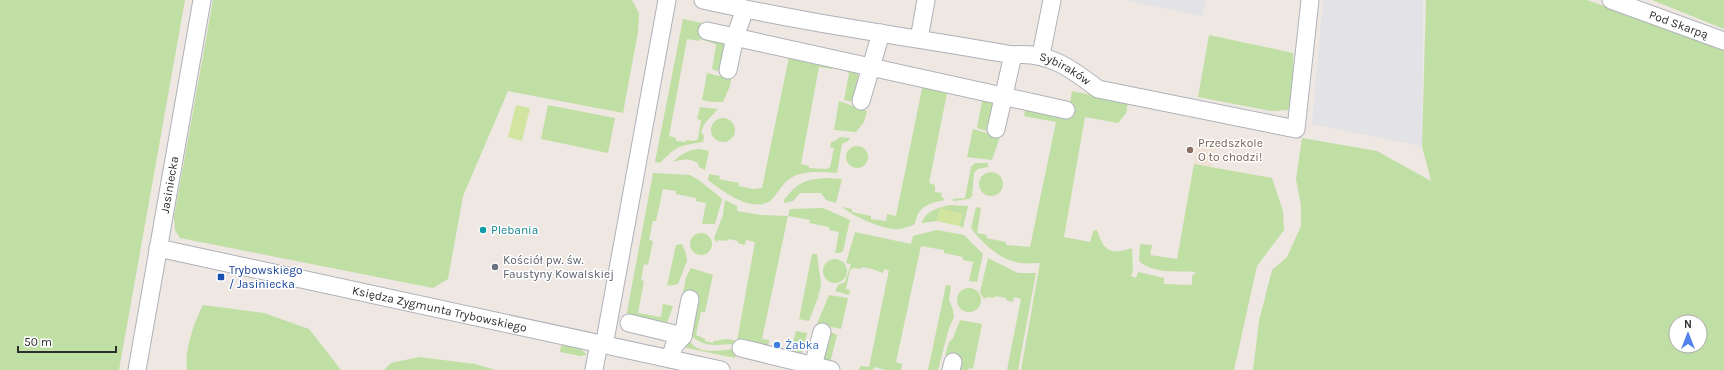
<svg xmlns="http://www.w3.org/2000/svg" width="1724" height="370" font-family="Karla,sans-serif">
<rect width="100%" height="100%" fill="#eee7e2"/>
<path fill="#e2e2e7" d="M1125,0h81l-4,16z
M1323,0h100l-1,146 -110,-22z"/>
<path fill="#ede2d4" d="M1198,144l17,3 -3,21 -18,-4z"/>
<path fill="#c0dfa4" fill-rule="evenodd" d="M0,0h185l-66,370h-119z
M213,0h419l7,13 -1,19 -15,81 -115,-22 -45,105 -15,83 -15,9 -253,-50 -5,-8 -1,-13z
M1426,0h161l137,49v321h-471l6,-49 13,-51 15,-13 14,-31v-20l-5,-27 6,-41 75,13 54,30 -9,-35zM1676,322h24v24h-24z
M1652,0h72v29z
M683,19l23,5 21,15 -7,33 -8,-3 4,-23 -1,-2 -15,-5 -1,2 -12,-2 -18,97 7,2v3l10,1v-2l8,1 4,-2 3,-19 -4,-1 3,-12 18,2 -13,14 -4,9 3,4 -1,6c-25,4 -25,3 -43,21l-5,-1z
M1209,35l84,18 1,42 -6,15 -17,1 -73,-14z
M789,57l71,10 -7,35 -9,-2 5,-26 -1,-2 -16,-5v2l-13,-2 -18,97 8,2v2l18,1 3,-2 4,-19 -4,-1 1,-5 4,-1 5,-4 10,1 -2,3 -6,3 -5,29c-15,-1 -34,-3 -46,5 -10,6 -15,19 -21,23 -19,12 -48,-10 -62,-21l1,-6 11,2 -1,3 20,4v3l14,3 9,-1z
M707,73l24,6 -1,7 -7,16h-12l-9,-2z
M923,84l72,11 -8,36 -10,-3 5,-26 -1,-3 -34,-6 -18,90 6,2v7l7,1 -1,3 4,4c-16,3 -27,6 -30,24 -7,3 -14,6 -21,5 -17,-2 -39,-12 -52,-22l10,2v3l19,4v3l15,2 1,-7 9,2z
M1072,91l56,12 -2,10 -8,10 -33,-6 -21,120 26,5 3,-11 4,-1c7,22 14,25 35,18l1,22 -2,6 5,2 2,-6 26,6v6l28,1v-9l4,-4c-17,-1 -44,2 -57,-11l1,-17 12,1 -2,10 27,4 17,-95 78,14 11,33 1,19 -27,36 -23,104h-213l19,-107c-6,0 -13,1 -19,0 -20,-2 -39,-20 -50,-35l5,-21 5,1 -4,25 10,2 -1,3 20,4v3l24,2 26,-125 -32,-6 2,-11 42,9z
M839,101l28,10 -3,11 -8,10 -22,-2z
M548,105l67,13 -7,35 -67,-14z
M711 130a12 12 0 1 1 24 0a12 12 0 1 1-24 0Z
M973,129l27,8 -8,23 -25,-3z
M846 157a11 11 0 1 1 22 0a11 11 0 1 1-22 0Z
M699,149l10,2 -4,19 -6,-3 -1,-4c-9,-5 -15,-4 -25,-1 8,-8 15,-12 26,-13z
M975,163h13v4l-10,2 -4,4 -2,23 -3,3 -16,2v-2l12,-1 6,-31z
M979 184a12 12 0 1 1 24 0a12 12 0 1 1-24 0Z
M653,173l37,2 10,6 20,16 2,3 -7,24h-13l4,-21 -10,-2v-3l-20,-4v-3l-13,-2 -7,32h-3l-4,19 4,1 -5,24 -4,-1 -3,16 3,1 -6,32 23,4 2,-13 10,2 -6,17 -41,-6z
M827,178l15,1 -6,24 -10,-3 -5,-7h-21l-7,8 -9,2v-3c13,-17 21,-21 43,-22z
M725,200l12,6v5l24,4 27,1 2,-7 33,-1 27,12 -7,31 -3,2h-5l4,-21 -10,-2v-3l-20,-4 1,-3 -22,-4 -26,123 7,1 -1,8c-9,-2 -19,-4 -28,-4 -21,-1 -31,6 -49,-8l7,-40 -15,-3 3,-16 5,-9 22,7 -8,37h-4l-5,23 9,4v2l8,2 1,-2 13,-2 10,2 18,-99 -9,-2 -1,5 -7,-2v-2l-10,-2 -1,2 -8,-1 -3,2 -2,-4 9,-23z
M950,205l18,1 -5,22 -4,-2 3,-12 -22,-5 -3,12 -15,2c3,-12 18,-16 28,-18z
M937,230l27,5 19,19 -6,28 -8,-1 4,-19 -10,-2v-3l-19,-4v-3l-23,-4 -25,116 6,2 -1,6h-15l-12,-3 -1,3h-14l1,-4 9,1 20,-97 -5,-1 -1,4 -11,-4 -10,-2 -1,2 -8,-1 -3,2 -4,19 4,1 -1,5 -14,-4 3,-6 7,-3 6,-18 -5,-1 9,-31 56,12 2,-8z
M690 244a11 11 0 1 1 22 0a11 11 0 1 1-22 0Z
M682,244l4,10 1,7 -9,23 -11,2 9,-41z
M812,254h5l4,30 -2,10 -5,-1 5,2 -10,26 -10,-2z
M988,258l30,15h18l-18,97h-11l14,-71 -7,-2 -1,5 -7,-2v-2l-11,-2v2l-8,-1 -3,2 -4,-7z
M823 271a12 12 0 1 1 24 0a12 12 0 1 1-24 0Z
M946,285l5,1 -2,14 4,10 1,7 -5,11 -11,42h-10z
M957 300a12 12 0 1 1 24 0a12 12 0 1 1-24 0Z
M829,295l19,3 -7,31 -24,-5z
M203,305l61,8 45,16 32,41h-154c-3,-19 7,-48 16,-65z
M960,320l22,4 -9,45 -4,-1 -1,2h-7l1,-10 -17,-5 4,-13 4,-4z
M796,331l11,2 -5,20 -7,-1 -3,-5z
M829,331l8,4 -8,32 -7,-4z
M687,339c3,2 6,7 10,9 12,6 28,1 40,1l-2,9 -53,-11z
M564,345l16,3 7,7 -7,1 -20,-4 1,-6z
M419,357l56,7 21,6h-112l7,-7z"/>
<path fill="#d1e5a1" d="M516,105l14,3 -8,33 -14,-4z
M940,208l22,6 -3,12 -22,-5z"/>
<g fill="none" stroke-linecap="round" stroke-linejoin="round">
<g stroke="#aeb2b9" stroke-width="19">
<g id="minor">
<path id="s1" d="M703,0c103,23 207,37 310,55 35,-4 59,14 85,34l198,40 14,-129"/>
<path id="s2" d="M1611,0l113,41"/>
<path d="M707,31l359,79"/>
<path d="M919,39l7,-39"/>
<path d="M1041,55l11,-55"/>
<path d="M728,70l7,-33 10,-28"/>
<path d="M861,101l20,-68"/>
<path d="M996,129l17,-74"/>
<path id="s3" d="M158,248l563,122"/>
<path d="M629,323l54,13"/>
<path d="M606,335l61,-335"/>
<path d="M741,348l90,22"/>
<path d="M670,359l4,-13 9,-10 7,-37"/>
<path id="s4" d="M137,370l65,-370"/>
<path d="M594,370l5,-27"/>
<path d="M812,370l10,-38"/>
<path d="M951,370l2,-8"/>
</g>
</g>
<use href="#minor" stroke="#fff" stroke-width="17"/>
</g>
<circle fill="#8d6e63" stroke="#fff" stroke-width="1.5" cx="1190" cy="150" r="4"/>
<circle fill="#0f9aa8" stroke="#fff" stroke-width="1.5" cx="483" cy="230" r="4"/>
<circle fill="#6b7280" stroke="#fff" stroke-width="1.5" cx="495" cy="267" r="4"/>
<rect fill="#1a4fb4" stroke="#fff" stroke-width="1.5" x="217" y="273" width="8" height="8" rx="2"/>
<circle fill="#3f7fe0" stroke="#fff" stroke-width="1.5" cx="777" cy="345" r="4"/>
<g text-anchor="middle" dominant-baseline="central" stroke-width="3" stroke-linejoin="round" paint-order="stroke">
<g font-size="12" fill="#2e2e2e" stroke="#fff">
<text stroke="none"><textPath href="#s2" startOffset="72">Pod Skarpą</textPath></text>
<text stroke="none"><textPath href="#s1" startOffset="370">Sybiraków</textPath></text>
<text stroke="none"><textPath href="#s4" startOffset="188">Jasiniecka</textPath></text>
<text stroke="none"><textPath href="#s3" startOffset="288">Księdza Zygmunta Trybowskiego</textPath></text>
</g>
<g font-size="12" fill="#785e54" stroke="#fff" text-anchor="start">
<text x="1198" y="143">Przedszkole<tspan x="1198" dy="14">O to chodzi!</tspan></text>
</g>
<g font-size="12" fill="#0d838f" stroke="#fff" text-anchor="start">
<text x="491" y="230">Plebania</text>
</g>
<g font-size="12" fill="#5b616d" stroke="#fff" text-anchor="start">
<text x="503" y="260">Kościół pw. św.<tspan x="503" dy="14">Faustyny Kowalskiej</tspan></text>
</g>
<g font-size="12" fill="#164399" stroke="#fff" text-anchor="start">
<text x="229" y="270">Trybowskiego<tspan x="229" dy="14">/ Jasiniecka</tspan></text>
</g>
<g font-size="12" fill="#366cbe" stroke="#fff" text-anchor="start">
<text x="785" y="345">Żabka</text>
</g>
</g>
<g transform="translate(1688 334)"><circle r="19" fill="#ffffff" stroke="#ababab"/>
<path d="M0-3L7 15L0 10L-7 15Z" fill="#5182ec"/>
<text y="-6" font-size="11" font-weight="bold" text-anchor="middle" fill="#2e2e2e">N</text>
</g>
<path d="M18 346v6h98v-6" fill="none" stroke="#2e2e2e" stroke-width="2"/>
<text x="24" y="346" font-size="12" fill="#2e2e2e" stroke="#ffffff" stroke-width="3" paint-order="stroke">50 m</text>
</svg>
